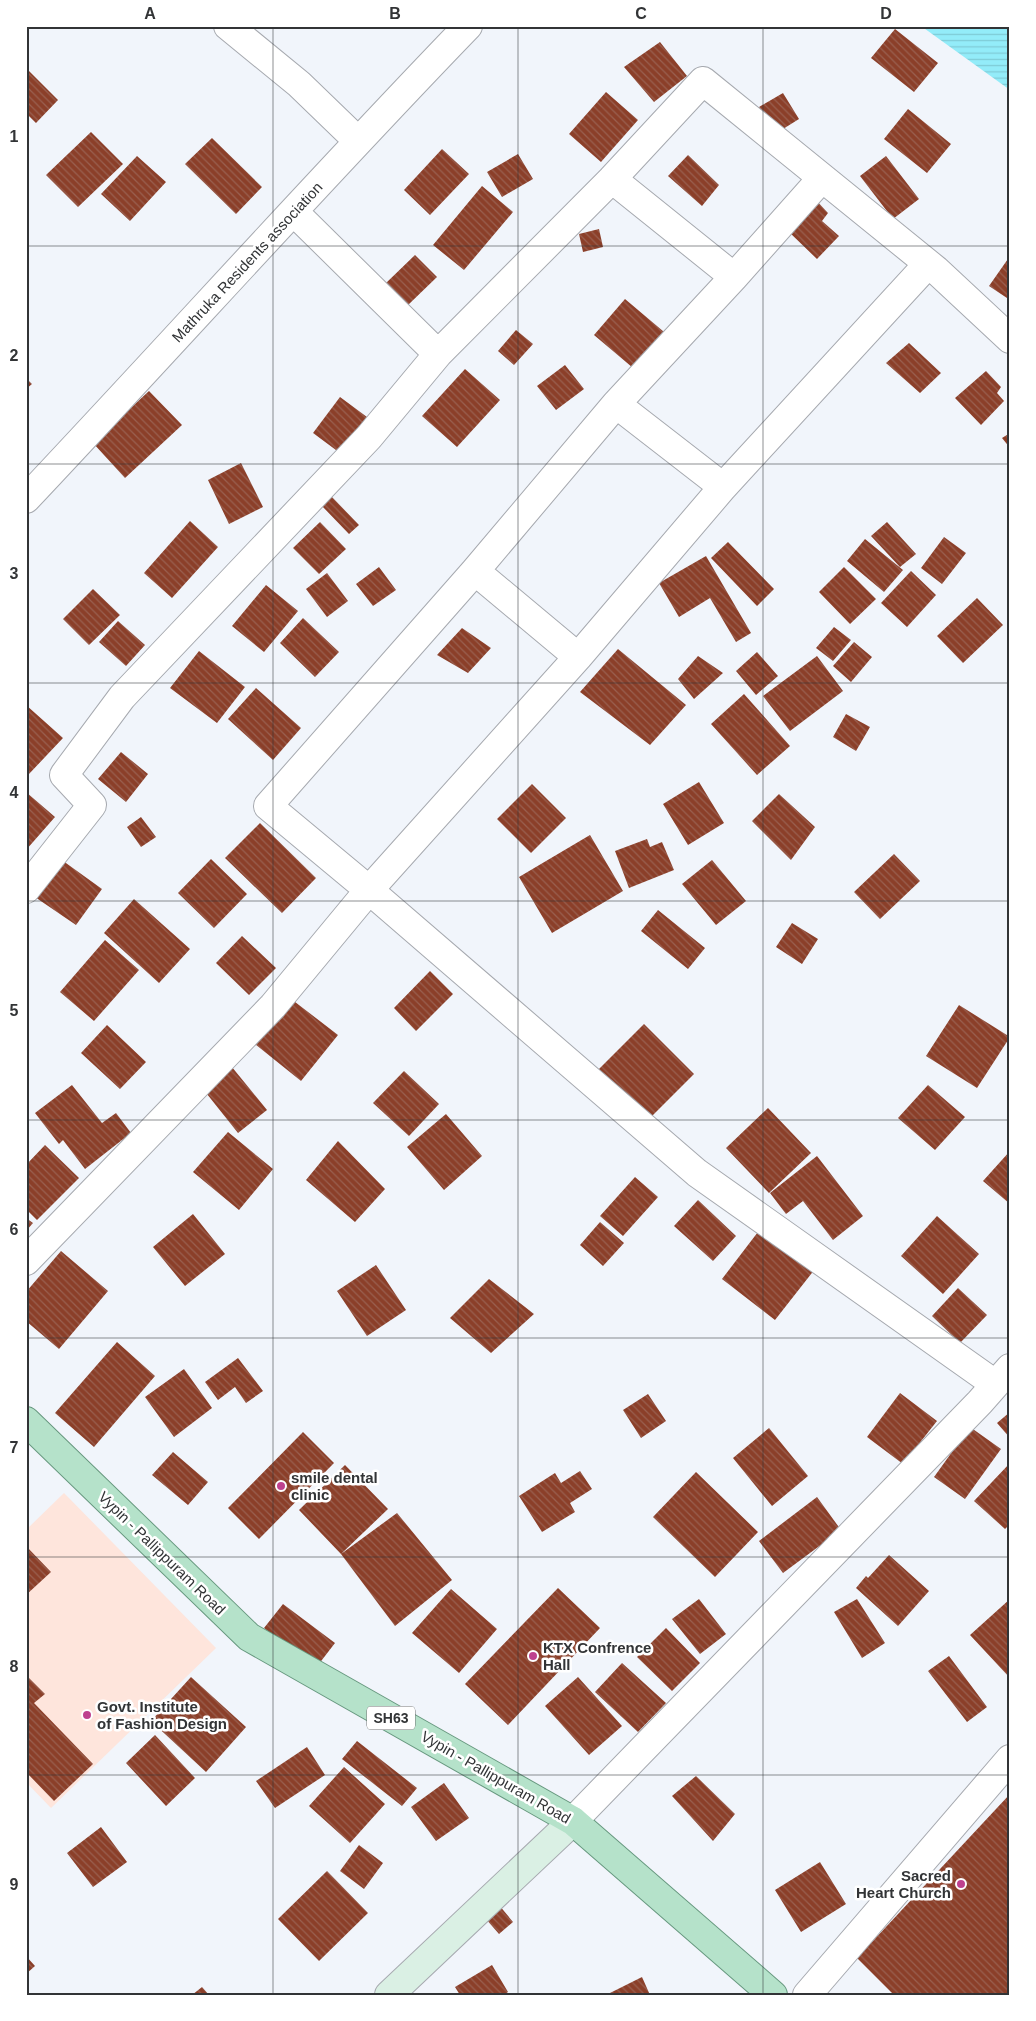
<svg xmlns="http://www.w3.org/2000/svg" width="1036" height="2021" font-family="Helvetica,sans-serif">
<defs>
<pattern id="water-rules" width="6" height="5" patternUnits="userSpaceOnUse" patternTransform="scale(1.25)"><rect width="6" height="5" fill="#93ecf9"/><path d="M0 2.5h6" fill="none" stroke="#7fcbd6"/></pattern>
<pattern id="building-back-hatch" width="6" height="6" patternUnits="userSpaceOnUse" patternTransform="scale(1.25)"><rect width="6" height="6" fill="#8b3f29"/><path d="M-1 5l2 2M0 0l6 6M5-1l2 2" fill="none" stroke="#996050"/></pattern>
</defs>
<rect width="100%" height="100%" fill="#f1f5fb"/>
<path fill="#fee5dc" d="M64,1493l152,155 -165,160 -25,-26v-252z"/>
<path fill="url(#water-rules)" d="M921,26h89v64z"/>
<path fill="url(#building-back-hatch)" d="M895,29l43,34 -24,29 -43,-34z
M660,42l27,34 -33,26 -30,-35z
M26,68l32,32 -22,23 -10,-10z
M606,92l32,28 -37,42 -32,-28z
M783,93l16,26 -24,15 -16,-27z
M908,109l43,35 -24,29 -43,-34z
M91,132l32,32 -45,43 -32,-32z
M212,138l50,49 -26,27 -51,-50z
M442,149l27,25 -39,41 -26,-25z
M518,154l15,25 -31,18 -15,-25z
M688,155l31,30 -17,21 -34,-30z
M137,156l29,26 -36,39 -29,-27z
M886,156l33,43 -26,20 -33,-43z
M482,186l31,26 -49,58 -31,-25z
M815,199l13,14 -6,8 17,15 -22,23 -28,-27z
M599,229l4,18 -20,5 -4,-18z
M415,255l22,22 -29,28 -22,-22z
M1010,256v44l-21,-14z
M625,299l45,38 -31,36 -45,-38z
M516,330l17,14 -19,21 -16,-14z
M909,343l32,30 -21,20 -34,-30z
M565,365l19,24 -28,21 -19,-24z
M465,369l35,31 -43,47 -35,-31z
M986,371l15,16 -4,6 7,8 -23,24 -26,-27z
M26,378l6,6 -6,5z
M149,391l33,34 -57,53 -32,-35z
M340,397l27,20 -27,36 -27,-20z
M1010,433v15l-8,-10z
M241,463l22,44 -34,17 -21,-44z
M332,497l27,28 -10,9 -27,-28z
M190,521l28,26 -46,51 -28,-25z
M320,522l26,27 -27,25 -26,-26z
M887,522l29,32 -16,13 -29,-31z
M944,537l22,16 -24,31 -21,-16z
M865,539l38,31 -19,22 -37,-31z
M728,542l46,47 -17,17 -46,-48z
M706,556l45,77 -15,9 -26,-44 -31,19 -20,-34z
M379,567l17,23 -23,16 -17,-22z
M844,567l32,32 -26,25 -31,-32z
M911,571l25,24 -29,32 -26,-24z
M327,573l21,28 -21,16 -21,-28z
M266,585l32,26 -34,41 -32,-26z
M93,589l27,26 -31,30 -26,-26z
M977,598l26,27 -40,38 -26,-27z
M303,618l36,34 -24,25 -35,-34z
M118,621l27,24 -19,21 -27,-24z
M834,627l17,13 -18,21 -17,-13z
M462,628l29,20 -23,25 -31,-18z
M854,642l18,15 -21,25 -18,-16z
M618,649l68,56 -36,40 -70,-53z
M199,651l46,36 -28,36 -47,-35z
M757,652l21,24 -22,19 -20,-24z
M698,656l25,17 -29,26 -16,-20z
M817,656l26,35 -53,40 -27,-35z
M256,688l45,40 -28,32 -45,-41z
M744,694l46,52 -33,29 -46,-51z
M26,705l37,33 -34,36 -3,-2z
M846,714l24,13 -14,24 -23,-14z
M121,752l27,22 -22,28 -28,-23z
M699,782l25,41 -36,22 -25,-41z
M532,784l34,34 -35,35 -34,-34z
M26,792l29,25 -29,33z
M779,794l36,33 -24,33 -39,-39z
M141,817l15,20 -15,10 -14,-20z
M260,823l56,55 -34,35 -57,-55z
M590,835l33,56 -71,42 -33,-56z
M647,839l3,8 12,-5 12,28 -45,18 -14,-37z
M894,854l26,27 -40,38 -26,-27z
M59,858l43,31 -26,36 -44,-30z
M211,859l36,35 -33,34 -36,-35z
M712,860l34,41 -30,24 -34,-41z
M134,899l56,50 -31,34 -55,-50z
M658,910l47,38 -17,21 -47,-38z
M792,923l26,16 -16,25 -26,-17z
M242,936l34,32 -27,27 -33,-32z
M105,940l34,30 -45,51 -34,-29z
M430,971l23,23 -37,37 -22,-23z
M286,995l52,40 -37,46 -51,-41z
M959,1005l51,32 -33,51 -51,-32z
M644,1024l50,50 -46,46 -50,-50z
M107,1025l39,37 -26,27 -39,-36z
M227,1061l40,49 -29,23 -39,-49z
M404,1071l35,33 -30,32 -36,-33z
M72,1085l30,38 14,-10 15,20 -46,36 -22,-29 -4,4 -24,-31z
M928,1085l37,32 -30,33 -37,-32z
M768,1108l43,45 -42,40 -43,-45z
M446,1114l36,42 -38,34 -37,-43z
M228,1132l45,37 -34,41 -46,-38z
M338,1141l47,48 -30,33 -49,-42z
M45,1145l34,33 -42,42 -11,-11v-44z
M1010,1151v53l-27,-23z
M817,1156l46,60 -30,24 -30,-39 -17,13 -16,-21z
M635,1177l23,20 -35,39 -23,-20z
M698,1200l38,36 -23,25 -39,-35z
M193,1214l32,40 -40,32 -32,-39z
M937,1216l42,38 -36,40 -42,-38z
M26,1218l7,5 -7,8z
M600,1222l24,21 -21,23 -23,-21z
M761,1228l54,41 -40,51 -53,-41z
M61,1251l47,40 -49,58 -33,-28v-29z
M376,1265l30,45 -39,26 -30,-45z
M489,1279l45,35 -43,39 -41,-35z
M958,1288l29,27 -27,28 -28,-27z
M117,1342l38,34 -61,71 -39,-34z
M238,1358l25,33 -17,12 -11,-16 -17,13 -13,-18z
M184,1369l28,39 -38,29 -29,-40z
M900,1393l37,28 -34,43 -36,-27z
M648,1394l18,27 -25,17 -18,-28z
M1010,1412v26l-13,-15z
M970,1427l31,22 -36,50 -31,-22z
M769,1428l39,48 -36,30 -39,-48z
M303,1432l31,31 -75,76 -31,-31z
M173,1452l35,30 -20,23 -36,-30z
M1010,1463v61l-5,5 -31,-28z
M345,1465l43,44 -47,45 -42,-44z
M580,1471l12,18 -22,14 5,9 -33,20 -23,-36 36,-23 6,10z
M696,1472l62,60 -43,45 -62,-60z
M817,1497l24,33 -58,43 -24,-32z
M397,1513l55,67 -57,46 -54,-72z
M26,1546l25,26 -25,23z
M889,1555l40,36 -31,35 -42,-38 10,-12 2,2z
M558,1588l42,40 -92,97 -43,-41z
M451,1589l46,40 -38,44 -47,-40z
M699,1599l27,35 -26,20 -28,-35z
M857,1599l28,44 -23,15 -28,-46z
M1010,1599v79l-40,-43z
M283,1604l52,39 -20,26 -51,-41z
M666,1628l34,35 -28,28 -35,-34z
M949,1656l38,51 -20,15 -39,-51z
M622,1663l44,40 -28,29 -43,-40z
M26,1675l19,19 -11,9 59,61 -39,37 -28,-29z
M191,1677l55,50 -40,45 -55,-51z
M578,1677l44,49 -33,29 -44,-49z
M155,1735l40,43 -29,28 -40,-43z
M357,1741l60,47 -15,18 -60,-47z
M307,1747l18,28 -50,33 -19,-27z
M344,1767l41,37 -35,39 -41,-37z
M696,1776l39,38 -22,27 -41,-45z
M444,1783l25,35 -33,23 -25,-34z
M1010,1794v201h-116l-37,-37z
M101,1827l26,35 -34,25 -26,-34z
M359,1845l24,18 -19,26 -24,-18z
M820,1862l26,42 -45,28 -26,-42z
M327,1871l41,42 -49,48 -41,-42z
M494,1899l19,23 -14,12 -20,-23z
M26,1956l9,10 -9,8z
M492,1965l16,27 -4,3h-44l-5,-8z
M642,1977l8,18h-44z
M202,1987l7,8h-17z"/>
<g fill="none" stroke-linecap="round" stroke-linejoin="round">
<g stroke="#a6a9af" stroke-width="30">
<path id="street" d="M228,26l71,58 59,57
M822,178l-88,99 -118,127 -141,167 -207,235 101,84 209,-233 145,-170 205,-223
M612,179l122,98
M294,212l144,142
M616,404l107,83
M26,499c148,-157 292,-318 442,-473
M475,571l103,86
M26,889l66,-84 -28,-30 58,-78 247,-260 69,-83 174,-175 91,-98 233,189 74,69
M26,1261l247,-255 96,-116 328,283 298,211
M573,1821l407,-419 30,-34
M807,1995l203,-236"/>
</g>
<g stroke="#a6a9af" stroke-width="30">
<path id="secondary" d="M389,1995l184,-174"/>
</g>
<g stroke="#67987f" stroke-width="30">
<path id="primary" d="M26,1421l223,216 324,184 200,174"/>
</g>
<use href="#street" stroke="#fff" stroke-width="28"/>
<use href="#secondary" stroke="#daf0e4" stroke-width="28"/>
<use href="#primary" stroke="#b5e2ca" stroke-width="28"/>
</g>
<path fill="none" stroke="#323436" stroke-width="1" stroke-opacity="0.55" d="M273,26v1969M518,26v1969M763,26v1969M26,246h984M26,464h984M26,683h984M26,901h984M26,1120h984M26,1338h984M26,1557h984M26,1775h984"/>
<g fill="#be418f" stroke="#fff" stroke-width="2">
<circle cx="281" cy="1486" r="5"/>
<circle cx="533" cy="1656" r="5"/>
<circle cx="87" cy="1715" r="5"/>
<circle cx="961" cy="1884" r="5"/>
</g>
<g text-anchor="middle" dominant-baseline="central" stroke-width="5" stroke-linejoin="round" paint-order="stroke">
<rect fill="#fff" stroke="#707172" stroke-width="1" x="367" y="1706.5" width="48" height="23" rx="4"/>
<g font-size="14" font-weight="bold" fill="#323436">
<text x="391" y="1718">SH63</text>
</g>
<g font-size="15" fill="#323436" stroke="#fff">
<text transform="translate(247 262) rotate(-47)">Mathruka Residents association</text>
<text transform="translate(162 1553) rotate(44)">Vypin - Pallippuram Road</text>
<text transform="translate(496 1777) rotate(30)">Vypin - Pallippuram Road</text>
</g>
<g font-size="15" font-weight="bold" fill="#323436" stroke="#fff" text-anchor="start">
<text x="291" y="1477">smile dental<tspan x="291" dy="17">clinic</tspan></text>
<text x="543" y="1647">KTX Confrence<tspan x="543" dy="17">Hall</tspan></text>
<text x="97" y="1706">Govt. Institute<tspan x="97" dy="17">of Fashion Design</tspan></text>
<text x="951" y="1875" text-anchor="end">Sacred<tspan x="951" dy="17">Heart Church</tspan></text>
</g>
</g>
<rect width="1036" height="2021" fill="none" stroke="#ffffff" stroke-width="55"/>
<rect x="28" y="28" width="980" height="1966" fill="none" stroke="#323436" stroke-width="2"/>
<g font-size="16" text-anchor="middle" font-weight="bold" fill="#323436">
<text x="150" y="19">A</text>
<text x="395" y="19">B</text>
<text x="641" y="19">C</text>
<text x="886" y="19">D</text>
<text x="14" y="142">1</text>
<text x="14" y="361">2</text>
<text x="14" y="579">3</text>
<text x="14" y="798">4</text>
<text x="14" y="1016">5</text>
<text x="14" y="1235">6</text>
<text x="14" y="1453">7</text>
<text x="14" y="1672">8</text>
<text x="14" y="1890">9</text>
</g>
</svg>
